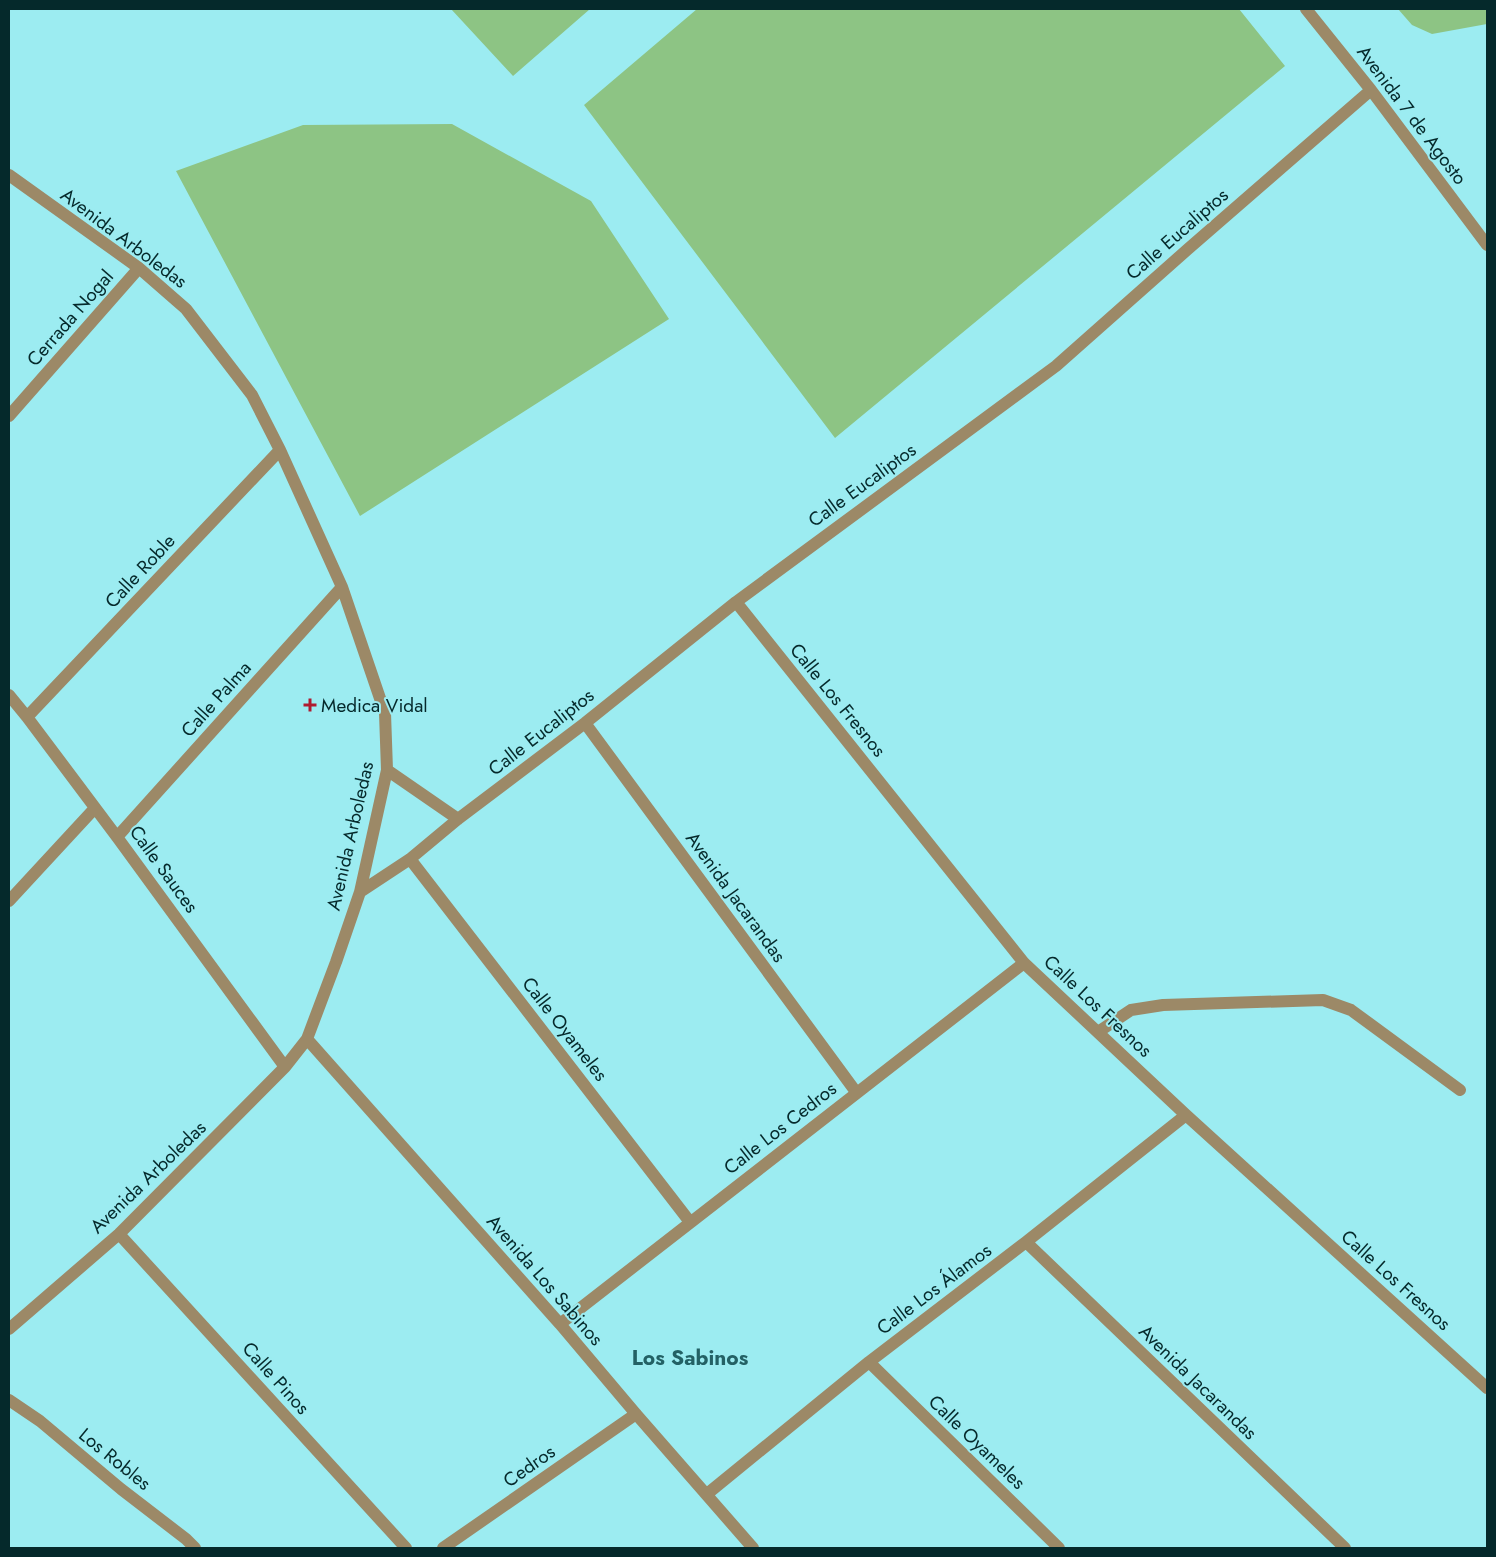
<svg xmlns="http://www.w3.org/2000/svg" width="1496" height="1557" font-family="Jost,sans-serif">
<rect width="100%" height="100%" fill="#9cecf1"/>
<path fill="#8dc484" d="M451,9h139l-77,67z
M697,9h542l46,57 -450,372 -251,-333z
M1398,9h89v15l-55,10 -20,-9z
M452,124l139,77 78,118 -309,197 -184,-345 127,-46z"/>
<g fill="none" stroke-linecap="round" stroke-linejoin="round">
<path stroke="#9c8967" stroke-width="12" d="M1306,9l65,81 116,155
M9,175l130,93 47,41 66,86 28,55 62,137 43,126 2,57 -27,122 -24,70 -29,77 -22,28 -166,167 -110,95
M9,416l130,-148
M736,602l288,361 162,152 301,273
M9,695l18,22 90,120 168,230
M27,717l253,-267
M585,723l271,369
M387,770l71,49
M117,837l225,-250
M410,859l280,363
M360,892l50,-33 48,-40 127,-96 151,-121 320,-236 132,-117 183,-159
M9,901l86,-93
M1098,1032l33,-22 32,-5 160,-5 28,10 109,80
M307,1039l253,285 76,90 117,134
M119,1234l287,314
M1026,1242l319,306
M560,1324l464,-361
M869,1362l190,186
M9,1400l31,21 81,68 65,50 9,9
M707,1494l162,-132 157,-120 160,-127
M443,1548l193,-134"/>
</g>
<path fill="#af1c30" stroke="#9cecf1" stroke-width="2" d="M307.5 697.5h5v5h5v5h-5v5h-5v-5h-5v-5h5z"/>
<g text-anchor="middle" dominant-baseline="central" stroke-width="4" stroke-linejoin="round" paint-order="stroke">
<g font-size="19" fill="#05292b" stroke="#9cecf1">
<text transform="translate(1412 115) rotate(53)">Avenida 7 de Agosto</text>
<text transform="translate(1177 234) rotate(-41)">Calle Eucaliptos</text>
<text transform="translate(124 238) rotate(37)">Avenida Arboledas</text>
<text transform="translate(70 318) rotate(-49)">Cerrada Nogal</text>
<text transform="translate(862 485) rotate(-36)">Calle Eucaliptos</text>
<text transform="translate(140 571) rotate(-47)">Calle Roble</text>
<text transform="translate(216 699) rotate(-48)">Calle Palma</text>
<text transform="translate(838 700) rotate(51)">Calle Los Fresnos</text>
<text transform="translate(541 732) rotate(-38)">Calle Eucaliptos</text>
<text transform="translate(350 836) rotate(-77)">Avenida Arboledas</text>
<text transform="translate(164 869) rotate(54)">Calle Sauces</text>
<text transform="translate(736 897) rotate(54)">Avenida Jacarandas</text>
<text transform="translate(1098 1006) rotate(43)">Calle Los Fresnos</text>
<text transform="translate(565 1029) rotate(52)">Calle Oyameles</text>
<text transform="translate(780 1128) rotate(-38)">Calle Los Cedros</text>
<text transform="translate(148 1177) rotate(-44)">Avenida Arboledas</text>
<text transform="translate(545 1280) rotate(49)">Avenida Los Sabinos</text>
<text transform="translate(1396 1280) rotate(42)">Calle Los Fresnos</text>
<text transform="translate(934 1289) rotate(-37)">Calle Los Álamos</text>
<text transform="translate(276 1378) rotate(48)">Calle Pinos</text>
<text transform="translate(1198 1382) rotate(44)">Avenida Jacarandas</text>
<text transform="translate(977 1442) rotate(44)">Calle Oyameles</text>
<text transform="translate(115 1459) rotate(39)">Los Robles</text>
<text transform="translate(529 1466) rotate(-35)">Cedros</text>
</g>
<g font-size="19" fill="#05292b" stroke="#9cecf1" text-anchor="start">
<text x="321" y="705">Medica Vidal</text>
</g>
<g font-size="21" font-weight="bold" fill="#236165" stroke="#9cecf1">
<text x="690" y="1358">Los Sabinos</text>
</g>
</g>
<rect width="1496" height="1557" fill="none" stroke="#05292b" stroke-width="20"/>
</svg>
